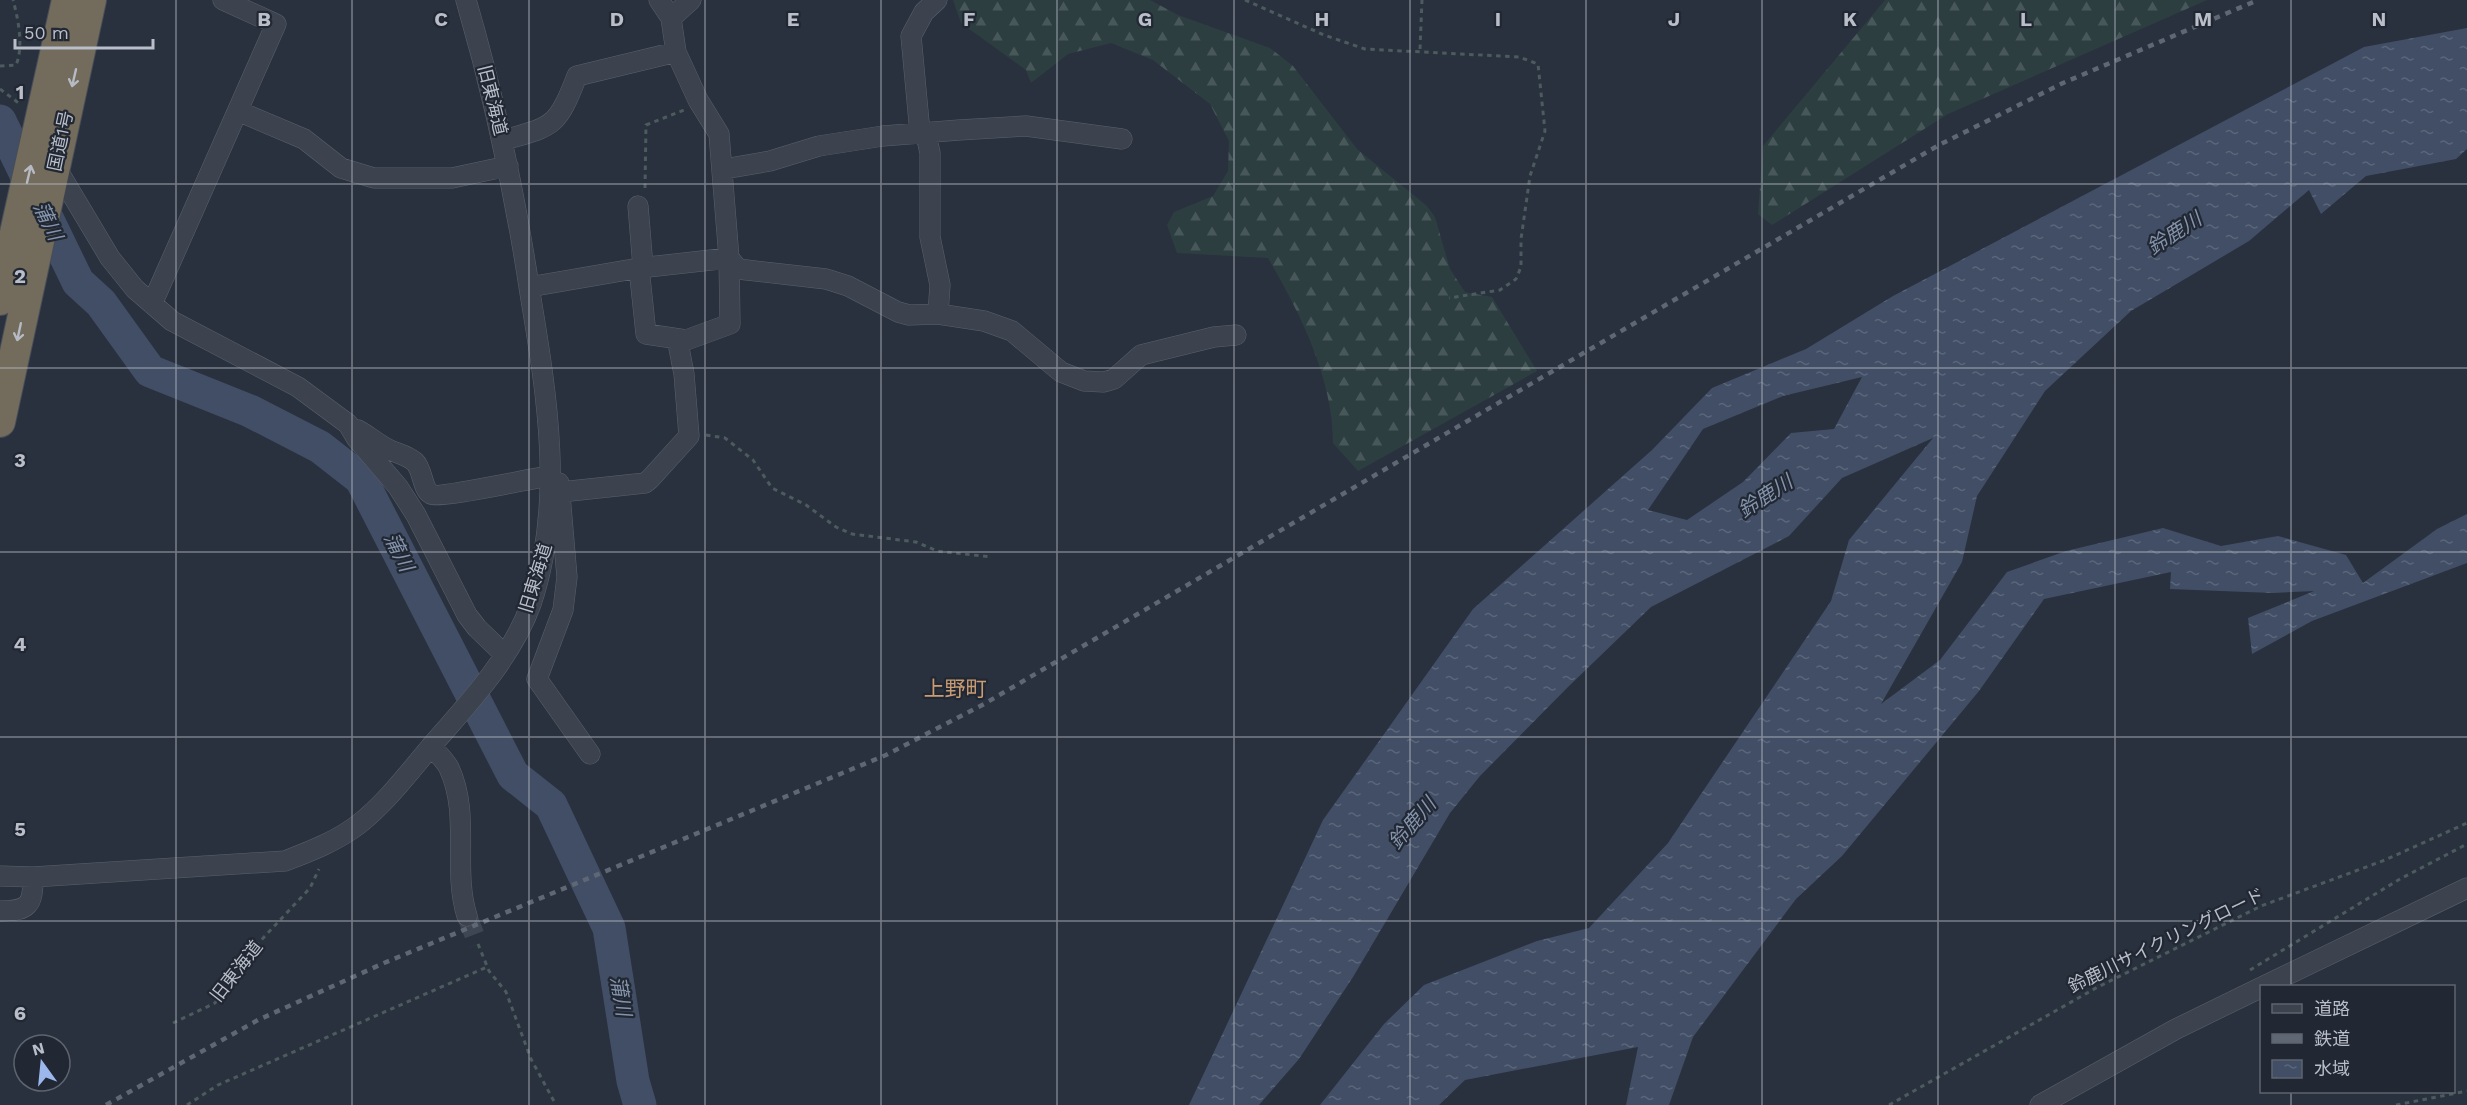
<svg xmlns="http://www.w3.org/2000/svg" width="2467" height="1105" font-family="'Work Sans','Noto Sans JP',sans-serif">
<defs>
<pattern id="forest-firs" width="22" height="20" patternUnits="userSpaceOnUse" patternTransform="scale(1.5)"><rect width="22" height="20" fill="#2c3e40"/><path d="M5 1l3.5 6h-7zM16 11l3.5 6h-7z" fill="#48585a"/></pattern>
<pattern id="water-ripples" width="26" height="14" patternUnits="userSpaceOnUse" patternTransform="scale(1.5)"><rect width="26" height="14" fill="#414e65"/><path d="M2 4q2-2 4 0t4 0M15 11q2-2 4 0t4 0" fill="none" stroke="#5a667a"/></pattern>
</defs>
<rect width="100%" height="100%" fill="#29313e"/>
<path fill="url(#forest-firs)" d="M953,0h197l28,15 92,33 23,18 64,83 70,57 8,11 15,52 15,23 27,5 45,74 -179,100 -25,-28c0,-65 -33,-130 -65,-185l-91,-5 -10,-28 7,-13 39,-16 15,-25 1,-30 -19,-37 -57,-44 -42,-17 -43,11 -37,29 -5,-13 -65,-47z
M1885,0h322l-259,114 -176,111 -14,-11 5,-68z"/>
<path fill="url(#water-ripples)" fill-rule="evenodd" d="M2467,28v121l-11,10 -90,17 -45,38 -12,-24 -60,51 -118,70 -86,80 -68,105 -15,66 -81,142 59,-44 67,-88 59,-21 97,-23 58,18 57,-10 68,19 17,28 74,-54 30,-15v49l-155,58 -60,33 -4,-36 66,-27 -41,2 -103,-4 1,-17 -127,27 -65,92 -137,165 -46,43 -103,138 -24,68h-43l12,-58 -173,33 -26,25h-119l64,-81 40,-39 113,-44 52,-13 79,-85 163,-242 18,-61 84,-102 -91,40 -53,58 -138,71 -82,79 -89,90 -30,37 -97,164 -54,82 -40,46h-70l134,-285 150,-211 179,-159 60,-62 94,-39 87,-53 471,-249zM1862,377l-28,52 -43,4 -48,49 -56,38 -39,-10 55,-81 80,-33z"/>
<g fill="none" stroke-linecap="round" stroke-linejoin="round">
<path stroke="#414e65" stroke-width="33" d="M0,121l78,161 23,21 49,68 100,40 70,36 41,32 152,296 38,30 58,123 24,153 7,24"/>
<path stroke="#3f4653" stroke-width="20" stroke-dasharray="20 10" stroke-linecap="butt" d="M467,916l11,28"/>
<g stroke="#5a616c" stroke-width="21">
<path id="minor" d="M937,0l-13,12 -13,24 9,97 7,6 3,14v84l10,48 -2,29
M671,18l20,-18
M238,111l66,28 37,29 33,10h78l56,-12
M504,140c50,-14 53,-13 73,-64l99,-24
M55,166l55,92 25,31 37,32 126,66 50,37 9,15 41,48 18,28 51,100 10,13 27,26
M724,169l46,-8 49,-15 64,-10 76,-6 67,-4 96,13
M638,206l5,61
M639,268l7,66 40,6
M529,287l110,-19 90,-10 9,11 88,10 22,7 50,26 11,3 29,-1 46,7 28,10 49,41 23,9 20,1 10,-3 27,-24 73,-18 22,-2
M152,304l124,-280 -53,-24
M358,430c11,6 21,15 32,20 9,4 17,5 25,12 8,8 7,27 16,32 9,5 101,-16 119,-18
M559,483l8,94 -4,33 -26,69 53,75
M561,492l84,-9 5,-4 39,-43 -5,-62 -6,-31 52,-19 -1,-66 -10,-124 -21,-34 -22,-48 -5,-34 -12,-18
M431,746c6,7 14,14 18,22 22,47 3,100 18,148
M0,876l33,1 252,-16c26,-10 52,-20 74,-37 28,-22 51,-53 74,-80 36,-41 79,-87 98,-140 34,-101 16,-209 -1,-311 -15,-99 -36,-197 -64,-293
M0,911c29,0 33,-6 33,-34
M2264,986l203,-98
M2040,1105l136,-76 86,-42"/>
</g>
<g stroke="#474e59" stroke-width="32">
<path id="highway" d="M0,300l67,-300
M0,422l91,-422"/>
</g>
<path stroke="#4b5b5e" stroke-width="3" stroke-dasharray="4.5 4.5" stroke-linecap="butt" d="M1245,0l79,35 41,14 154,8 19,7 7,67 -15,45 -9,63v28l-5,12 -16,11 -51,8
M1420,49l2,-49
M0,66l16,-1c8,-18 2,-47 -3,-65
M0,89l20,15
M645,188l1,-63 38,-15
M706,435l19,3 28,22 19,28 34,17 30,22 16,7 64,8 21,9 54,6
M478,944l11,27 17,21 25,67 25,46
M2250,970l150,-91 67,-35
M173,1023l42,-20 21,-36 74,-79 9,-19
M187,1105l31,-20 269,-118
M1889,1105l207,-117 165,-82 124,-46 82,-37
M2396,1105l71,-14"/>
<use href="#minor" stroke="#3d434e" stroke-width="20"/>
<use href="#highway" stroke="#736b5b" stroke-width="30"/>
<path stroke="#5f6774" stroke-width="4.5" stroke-dasharray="6 6" stroke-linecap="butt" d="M106,1105l152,-85 126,-57 502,-208 98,-51 955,-559 124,-62 195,-83"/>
</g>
<defs><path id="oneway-shaft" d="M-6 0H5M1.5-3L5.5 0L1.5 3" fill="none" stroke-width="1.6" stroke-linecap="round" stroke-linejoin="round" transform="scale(1.5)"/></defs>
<g stroke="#b6bac4">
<use href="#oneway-shaft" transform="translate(74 78) rotate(103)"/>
<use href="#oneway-shaft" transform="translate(29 174) rotate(-77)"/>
<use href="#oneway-shaft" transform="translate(19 332) rotate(102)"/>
</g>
<path fill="none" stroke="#b9bec9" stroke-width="1.5" stroke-opacity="0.55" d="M176,0v1105M352,0v1105M529,0v1105M705,0v1105M881,0v1105M1057,0v1105M1234,0v1105M1410,0v1105M1586,0v1105M1762,0v1105M1938,0v1105M2115,0v1105M2291,0v986M0,184h2467M0,368h2467M0,552h2467M0,737h2467M0,921h2467M2291,1092v13"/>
<g text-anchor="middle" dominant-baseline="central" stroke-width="4.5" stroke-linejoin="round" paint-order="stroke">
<g font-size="18" fill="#b9bec9" stroke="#212833">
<text transform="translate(493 100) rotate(76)">旧東海道</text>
<text transform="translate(60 141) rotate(-78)">国道1号</text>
<text transform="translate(535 578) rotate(-73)">旧東海道</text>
<text transform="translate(2166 940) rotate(-26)">鈴鹿川サイクリングロード</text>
<text transform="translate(236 971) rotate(-52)">旧東海道</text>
</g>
<g font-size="20" font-style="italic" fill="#8594ac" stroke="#212833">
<text transform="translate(48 221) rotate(64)">蒲川</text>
<text transform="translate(2174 233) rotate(-33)">鈴鹿川</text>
<text transform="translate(1765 496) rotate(-33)">鈴鹿川</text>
<text transform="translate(399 552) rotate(63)">蒲川</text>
<text transform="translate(1412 823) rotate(-49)">鈴鹿川</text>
<text transform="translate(621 996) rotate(80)">蒲川</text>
</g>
<g font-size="21" fill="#c99c73" stroke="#212833">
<text x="955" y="688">上野町</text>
</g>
</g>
<g font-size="20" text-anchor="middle" font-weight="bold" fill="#b9bec9" stroke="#212833" stroke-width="4.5" stroke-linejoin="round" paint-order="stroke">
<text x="264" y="26">B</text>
<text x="441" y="26">C</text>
<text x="617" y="26">D</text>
<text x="793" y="26">E</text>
<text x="969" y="26">F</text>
<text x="1145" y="26">G</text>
<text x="1322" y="26">H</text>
<text x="1498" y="26">I</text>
<text x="1674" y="26">J</text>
<text x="1850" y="26">K</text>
<text x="2026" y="26">L</text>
<text x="2203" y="26">M</text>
<text x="2379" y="26">N</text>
<text x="20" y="99">1</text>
<text x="20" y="283">2</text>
<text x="20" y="467">3</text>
<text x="20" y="651">4</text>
<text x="20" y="836">5</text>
<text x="20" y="1020">6</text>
</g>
<rect x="2260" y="985" width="195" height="108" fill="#212833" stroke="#5e646f" stroke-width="1.5"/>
<rect x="2272" y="1004" width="30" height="9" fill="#3d434e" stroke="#5e646f" stroke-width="1.5"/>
<text x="2314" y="1015" font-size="18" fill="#b9bec9">道路</text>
<rect x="2272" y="1034" width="30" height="9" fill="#5f6774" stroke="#5e646f" stroke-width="1.5"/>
<text x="2314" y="1045" font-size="18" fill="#b9bec9">鉄道</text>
<rect x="2272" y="1060" width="30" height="18" fill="url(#water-ripples)" stroke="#5e646f" stroke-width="1.5"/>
<text x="2314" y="1075" font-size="18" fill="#b9bec9">水域</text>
<g transform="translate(42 1063) rotate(345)"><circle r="28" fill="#212833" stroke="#5e646f" stroke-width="1.5"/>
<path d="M0-4.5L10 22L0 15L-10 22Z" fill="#9bb7ec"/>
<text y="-9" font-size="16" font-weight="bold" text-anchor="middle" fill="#b9bec9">N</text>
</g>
<path d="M15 39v9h138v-9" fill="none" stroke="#b9bec9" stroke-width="3"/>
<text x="24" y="39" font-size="18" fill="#b9bec9" stroke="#212833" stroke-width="4.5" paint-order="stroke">50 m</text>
</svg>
